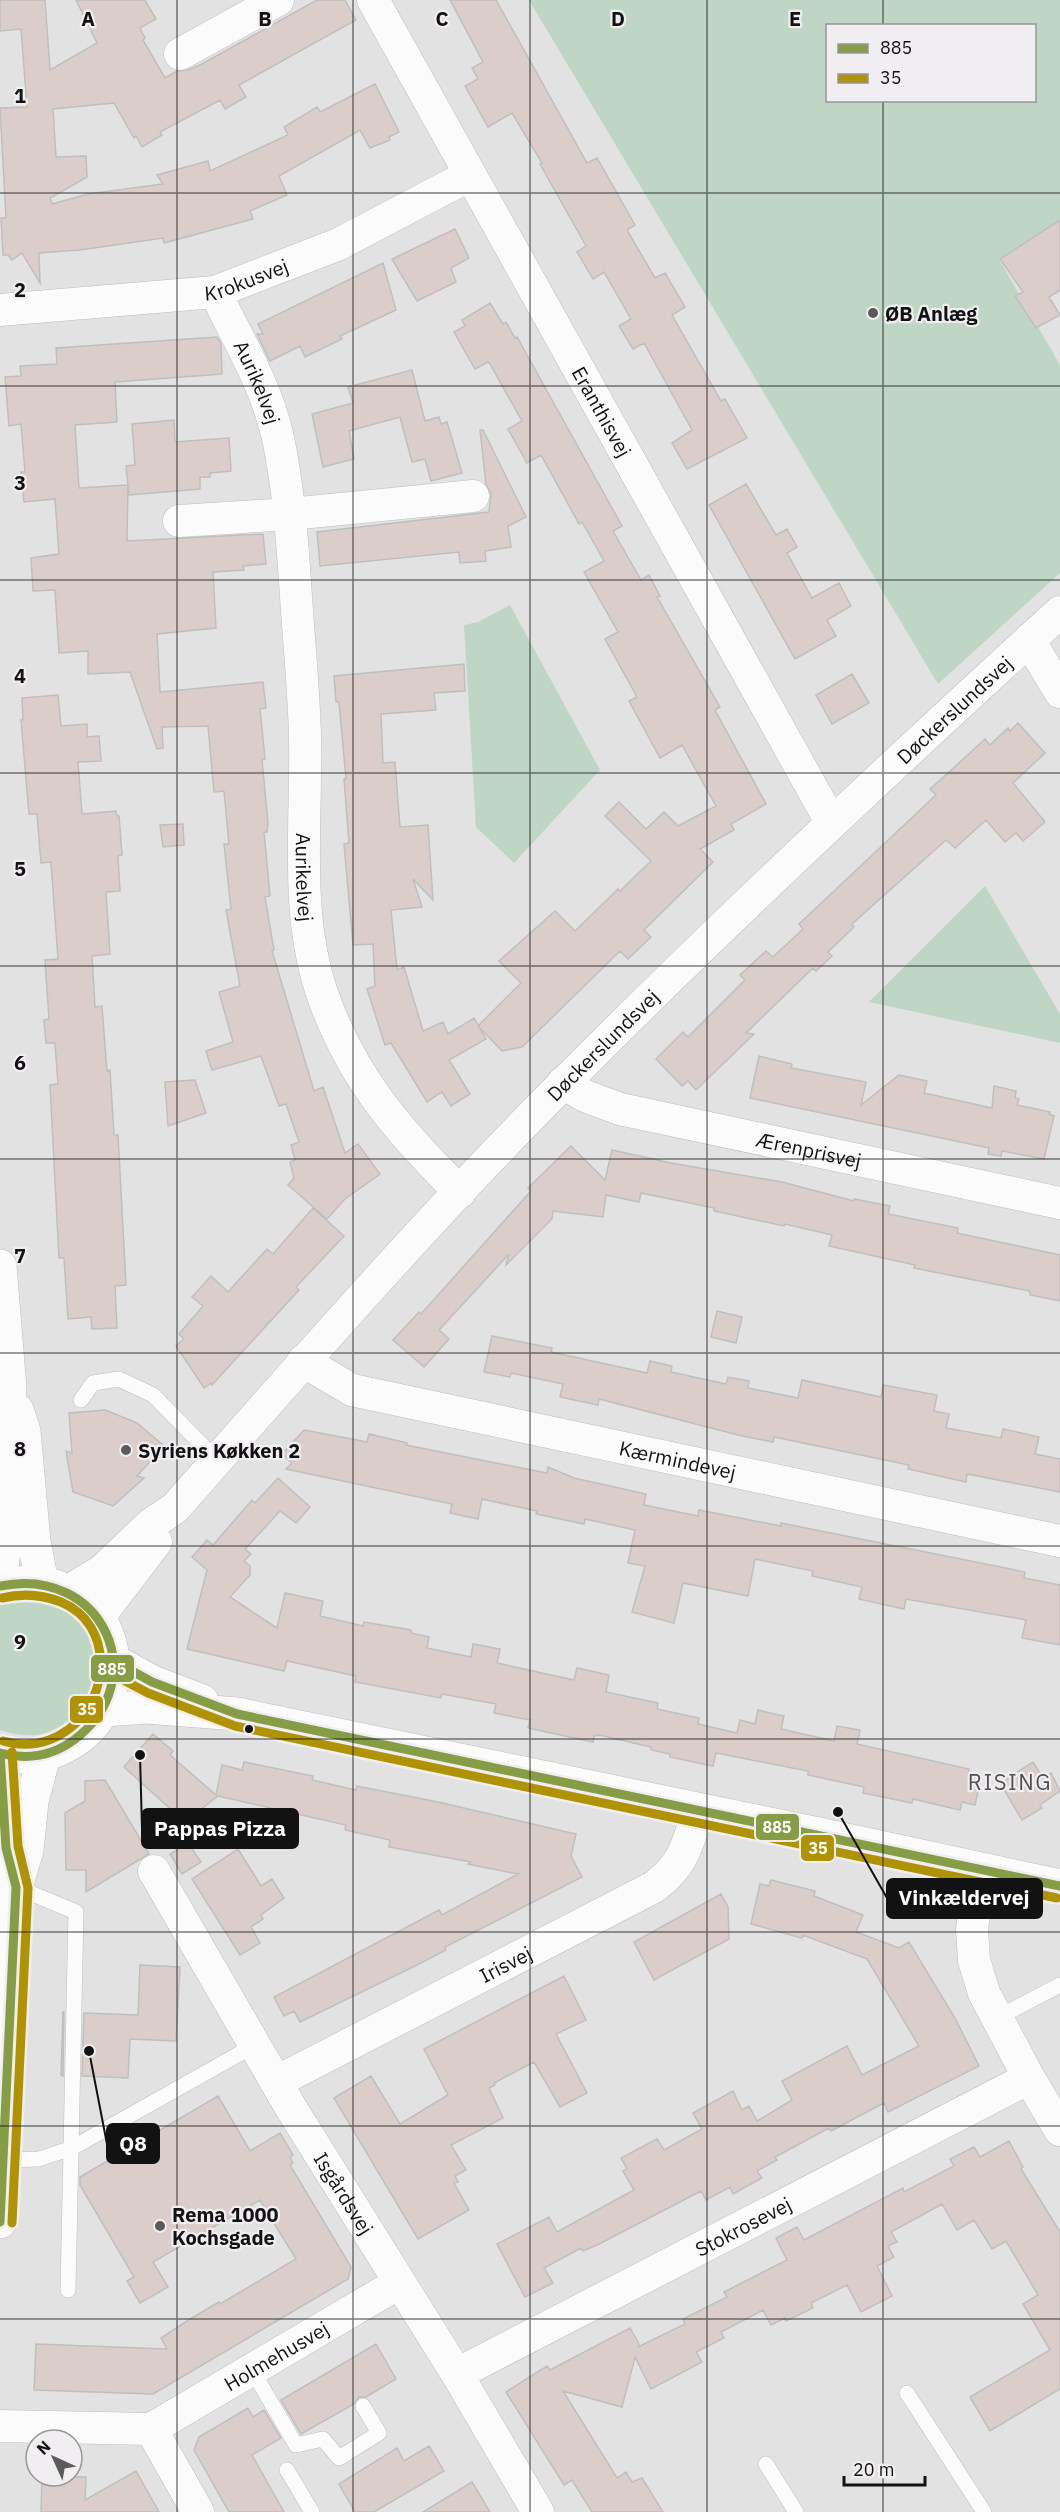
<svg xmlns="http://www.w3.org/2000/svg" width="1060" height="2512" font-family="'IBM Plex Sans',sans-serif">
<rect width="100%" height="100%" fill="#e2e2e2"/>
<path fill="#bed6c3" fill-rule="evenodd" d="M529,0h531v221l-60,40 60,104v208l-122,111zM828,26h206v74h-206z
M510,605l90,165 -86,93 -38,-36 -12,-202 14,-3z
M985,886l75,128v29l-191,-41z
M19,1597c16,1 30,2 44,10 53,29 39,108 -18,126 -15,5 -30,1 -45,-3v-128z"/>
<path fill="#dbceca" stroke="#bfbfbf" stroke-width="1.5" d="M0,0h45l5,70 47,-27 -21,-43h69l11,19 -16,9 5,10 -2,2 22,38 12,-7 11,-1 14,-6 115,-64h28l11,20 -117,65 7,12 -21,12 -5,-9 -60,32 2,3 -20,12 -6,-11 -2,2 -20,-35 -61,6 3,48 30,-1 1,21 -37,21 2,6 36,-10 75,-10 -6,-9 51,-14 2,10 78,-36 -4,-8 33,-20 3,5 55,-28 24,48 -10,5 1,3 -20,8 -10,-18 -81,46 8,19 -37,16 3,8 -89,24 -1,-5 -83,12 -41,3 1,30 -18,-30 -10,7 -4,-5h-5l-2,-37h5l-6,-110 27,-1 -6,-78 -21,2z
M450,0h46l91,163 10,-5 38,67 -8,5 28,48 10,-5 20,34 -13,8 49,86 4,-2 22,39 -60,31 -15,-26 20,-13 -48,-87 -11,6 -14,-23 12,-7 -27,-47 -11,7 -16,-27 9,-6 -46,-82 2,-1 -30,-50 -24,14 -23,-41 13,-7 -6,-11 11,-6z
M1060,220v70l-11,7 11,18 -24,13 -21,-32 8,-4 -23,-33z
M455,229l14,29 -18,10 5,14 -39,19 -25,-42z
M383,263l13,47 -56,26 2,3 -37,18 -5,-11 -30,15 -13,-27h6l-5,-10z
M490,303l13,21 3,-2 9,16 2,-1 105,189 -9,5 28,49 8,-5 11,21 -3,1 63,110 -5,3 51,94 -35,20 3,6 -34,19 13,13 -69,68 7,7 -23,22 -8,-8 -98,96 -20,4 -24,-25 43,-43 -22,-22 56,-50 20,20 43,-42 2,2 31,-30 -46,-45 14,-14 27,27 18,-17 14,14 38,-20 -34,-61 -22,13 -31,-57 8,-4 -32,-58 13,-7 -34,-60 20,-11 -22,-39 -3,2 -38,-69 -14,8 -19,-34 14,-8 -32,-57 -2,-2 -13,7 -21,-37 11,-6 -3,-6z
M217,337l4,6 1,31 -107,8 2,40 -42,3 4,63 49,-3 -2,-19 9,-1 -3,-41 42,-4 1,22 54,-4 2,33 -21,2v4h-10v12l-71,6 -1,-10 -1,56 136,-7 3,30 -23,2 1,4 -31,2 3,56 -59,6 3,58 103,-10 3,26 -6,1 5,50 -3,1 6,63 -1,9h-3l6,64 -5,1 9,53 -2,1 42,140 9,-4 22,66 13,-9 22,30 -35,25 -18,20 -39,-34 6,-7 -4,-16 5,-2 -4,-15 8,-3 -13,-38 -7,2 -18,-50 -49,14 -6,-19 27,-9 -14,-50 21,-6 -14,-76 5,-1 -7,-65h5l-5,-53 -10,1 -6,-66 -46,1 1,21 -6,1 -27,-77 -42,2v-23l-29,2 -4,-63 -22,1 -2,-33 28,-4 -4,-55 -31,3 -3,-30h4l-4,-48 -12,2 -4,-49 16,-1 -1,-10 37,-2 -1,-16z
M412,370l13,51 14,-4 2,7 6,-2 15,51 -31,8 -6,-22 -13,3 -12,-45 -51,14 5,28 -31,8 -11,-53 41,-11 -5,-16z
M480,430h3l43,87 -18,9 3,21 -26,4 1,10 -26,2 -1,-11 -139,14 -3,-34 172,-20 2,-18 -5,-10z
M746,484l30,51 11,-6 10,18 -10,6 25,45 27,-15 12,23 -24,14 9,16 -41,23 -86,-154z
M464,664l1,27 -31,2 2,17 -55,4 2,49 12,-1 5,65 28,-2 5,75 -20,-21 9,28 -31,3 6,60 7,-3 19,64 20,-9 5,12 26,-16 12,21 -37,21 21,34 -19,12 -9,-14 -15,10 -36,-59 -6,2 -18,-56 8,-3 -2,-42 -20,1 -9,-101 5,-1 -5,-64h2l-7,-77h-3l-2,-26z
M852,674l17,29 -37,21 -16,-29z
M58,695l3,31 26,-2v13l12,-1 2,25 -23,1 4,52 34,-3 1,5h2l3,39 -4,1 2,35 -14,1 4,62 -18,2 3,51 7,-1 5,65 3,-1 4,65h4l8,150 -11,1 2,42 -25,1 -1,-12 -23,2 -4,-61h-5l-9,-173 8,-1 -3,-41h-9l-2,-23 5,-1 -4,-59 13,-1 -7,-97 -10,1 -4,-49h-8l-8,-94h2l-1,-22z
M1018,723l27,30 -32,30 32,39 -22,19 -7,-8 -11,9 -19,-22 -31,28 -9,-8 -94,84 2,3 -26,25 4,4 -16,15 -3,-3 -67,65 8,1 -58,56 -8,-9 -6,5 -26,-27 27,-27 5,5 57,-57 -5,-5 26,-24 7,6 30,-28 -4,-5 137,-129 -6,-6 18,-16 37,-34 5,6 18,-17 2,3z
M183,824l1,21 -21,2 -3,-22z
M759,1056l33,8 -1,4 75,14 -5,23 38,-30 28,6 -3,12 68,15 2,-22 22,5 -1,7 4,1 -2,6 33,7 -1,2 5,2 -10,43 -42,-8 -1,5 -13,-2 1,-6 -239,-50z
M195,1080l11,33 -38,13 -3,-44z
M571,1146l34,34 7,-30 59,13 111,19 72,19v-2l36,7 -2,8 70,14 -1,5 103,22v46l-30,-6v-4l-116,-23 1,-3 -86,-19 3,-11 -47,-11 -1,2 -70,-15v-3l-73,-15 -2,9 -33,-7 -3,22 -50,-6 -1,8 -46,46 3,-11 -70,76 10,9 -25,28 -31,-27 26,-28 2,2 110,-123 -3,-3z
M313,1208l31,28 -48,51 3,3 -87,95 -1,-2 -7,5 -28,-42 8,-7 -5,-5 24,-28 -11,-9 19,-21 17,16 39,-43 6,5z
M717,1311l25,6 -6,26 -25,-6z
M492,1336l60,12 -1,4 96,21 3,-12 22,5 -1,6 55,12 2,-7 21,4 -1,7 50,10 4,-18 79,17 2,-12 54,10 -3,16 15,3 -3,14 55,10 2,-9 36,8 -4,17 25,5v33l-93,-18 -1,8 -58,-13 1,-4 -135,-28 -1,5 -31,-6 -143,-37 -1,6 -38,-8 3,-13 -52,-11 -1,4 -26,-5z
M105,1410l32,13 27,23 -27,30 7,2 -31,28 -40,-14 -7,-41 6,2 -3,-40z
M304,1430l63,12 2,-8 38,9 -1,2 141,28 1,-6 26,11 72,16 -2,11 54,11 1,-6 82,16v-3l244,49 -1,6 36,7v60l-38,-7 4,-18 -120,-21 -2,10 -45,-10 3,-12 -50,-11 1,-5 -58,-12 -7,37 -65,-13 -9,40 -42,-11 13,-46 -17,-3 7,-33 -50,-11 -1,5 -48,-10 1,-3 -55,-12 -4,20 -28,-6 2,-9 -166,-35 6,-6 -10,-9z
M278,1478l32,29 -14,16 -16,-12 -35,38 6,5 -7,7 6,5v9l-20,22 47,31 8,-35 38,8 -3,15 43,10 1,-4 47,8v3l18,4 -2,11 44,9 2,-13 27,5 -3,14 77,17 3,-12 32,7 -3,17 52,11 -1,6 42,9 -1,6 39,9 3,-13 15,4 3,-14 26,6 -3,13 53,12 3,-15 23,4 -3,14 112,25 -1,6 13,3 -6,27 -13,-3 -2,8 -47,-11 -1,4 -49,-10 1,-6 -56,-12v-4l-92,-18 -3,13 -43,-9v-3l-19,-4v-3l-52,-12 -5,1 -1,6 -65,-14 2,-8 -36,-7 2,-9 -54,-10 -1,4 -86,-16 1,-6 -69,-15 -3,10 -97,-22 20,-79 -15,-13 15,-17 6,5 39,-45 3,3z
M153,1734l20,17 -3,4 46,40 6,-30 20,5 2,-8 69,14 -1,4 44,10 1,-4 81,16 138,32 -5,22 11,21 -137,70 1,3 -31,16 -115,56 -6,-11 -10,5 -10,-19 165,-87 3,5 76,-41 -50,-10 3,-2 -82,-15 1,-7 -45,-10 1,-5 -128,-29 -33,26 -61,-55z
M1033,1762l10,16 8,-5 9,18 -20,14 2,3 -20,12 -22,-37z
M105,1780l44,74 -63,38v-22h-20l-1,-57 20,-12v-20z
M188,1843l13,19 -19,12 -12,-20z
M238,1849l23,37 11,-7 12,19 -23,17 2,4 -12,8 9,16 -20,12 -48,-76z
M771,1880l44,11 -1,5 49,19 -7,17 43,16 10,-6 46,76 24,48 -91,46 -4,-9 -53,28 -2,-3 -54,29 2,3 -20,11 5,7 -29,16 -3,-7 -24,13 -5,-9 -102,53 -16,7 -2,-3 -37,20 9,15 -28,14 -28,-53 52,-27 8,15 77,-42 -11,-19 4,-2 -6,-11 36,-19 7,11 38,-21 -9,-16 40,-22 9,19 7,-4 8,15 35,-21 -10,-19 65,-35 15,29 57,-29 -52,-87 -64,-24 -1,3 -51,-14 9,-40 9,2z
M721,1894l7,13 1,32 -75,41 -20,-38z
M140,1965l40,2 -4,74 -46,-2 -2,39 -46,-2 2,-63 54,2z
M564,1976l22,44 -30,14 31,59 -27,14 -26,-45 -40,21 1,2 -6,3 14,30 -52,27 15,25 -11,6 3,6 -4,1 15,27 -51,29 -84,-141 37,-22 29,48 48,-29 -24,-46z
M63,2012h1l-1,64 -2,-1z
M218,2096l32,55 30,-18 13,22 -3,2 3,6 -3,2 61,102 -3,12 -195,115 -119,-4 2,-46 131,5 -6,-11 29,-19 29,-17 1,2 76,-45 -36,-59 -107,62 15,25 -28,16 -13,-22 7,-4 -54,-92v-8z
M1009,2141l14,26 -2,2 39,63v157l-70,42 -20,-34 80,-47 -27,-46 15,-9 -32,-54 -14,8 -18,-29 -17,10 -15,-26 -51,28 6,10 -9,4 6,11 -17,9 15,30 -31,16 -14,-27 -36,18 2,5 -27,13 -1,-3 -14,7 -8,-15 -42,22 3,6 -28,14 6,10 -51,27 -16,-32 -13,50 -59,-16 54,87 9,-6 6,10 10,-4 21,34h-71l-20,-32 -8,5 -58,-93 41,-26 3,4 80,-42 9,16 -1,3 47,-23 -2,-5 44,-22 -3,-5 63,-32 -11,-22 21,-11 7,13 99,-52 1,4 50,-26 -4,-7 24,-12 6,10z
M376,2344l20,35 -30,18h-7l-5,7 -53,30 -20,-34z
M248,2408l5,9 11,-7 17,28 -29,17 32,57h-55l-35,-62 5,-13z
M429,2446l15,25 -70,41h-19l-16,-28 58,-36 7,13z
M136,2471l23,41h-118l1,-36 44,1 -1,23z
M472,2482l18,30h-67z"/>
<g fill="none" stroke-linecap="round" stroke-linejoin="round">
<g stroke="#bfbebf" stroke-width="16">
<path id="lane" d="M81,1400l12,-17 26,-4 34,16 64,65
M16,1887l60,25 -8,378
M997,2018l63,-33
M3,2160l36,-1 33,-11 183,-103
M252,2370l44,75 27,-6 16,19 40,-25 -16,-27
M907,2393l77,119
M766,2464l30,48
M287,2470l25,42"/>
</g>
<g stroke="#bfbebf" stroke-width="33">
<g id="street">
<path id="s1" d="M373,0l458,822"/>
<path d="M180,54l98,-54"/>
<path id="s2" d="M215,292c23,47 52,95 63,146 12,57 15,115 19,173 3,42 7,84 8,126 2,85 -11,177 18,259 29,82 76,136 137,196"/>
<path id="s3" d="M0,310l215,-18 124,-48 131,-69"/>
<path d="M179,521l111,-7 183,-18"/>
<path d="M1029,640l31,52"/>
<path id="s4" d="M563,1083l22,13 35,13 440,94"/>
<path id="s5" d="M303,1361l49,29 708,151"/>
<path id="s6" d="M67,1592l35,-21 48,-46 25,-17c127,-144 253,-289 389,-425 161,-162 327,-317 496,-471"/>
<path d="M98,1618l58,-76"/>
<path d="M979,1870l-7,60 2,30 10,33 45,85 31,52"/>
<path id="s7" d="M154,1871l137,237 166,266 81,138"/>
<path id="s8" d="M276,2082l378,-195c32,-24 32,-42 45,-77"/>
<path id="s9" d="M457,2374l572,-296"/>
<path id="s10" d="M0,2426l151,3 248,-146"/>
<path d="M151,2429l47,83"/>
</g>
</g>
<g stroke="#bfbebf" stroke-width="34">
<path id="secondary" d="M0,1266l10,122 -8,83 3,74 -5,37
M17,1410l7,21 10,111 8,41
M0,1586c14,-3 26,-5 41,-3 83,12 99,124 25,163 -20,11 -44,14 -66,7l6,95 8,33
M114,1661l38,21 50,19
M105,1710l41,-3 91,7 586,121 237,51
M0,2222l16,-335 11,-37 5,-49 12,-45"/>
</g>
<use href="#lane" stroke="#fbfbfb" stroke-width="15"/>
<use href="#street" stroke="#fbfbfb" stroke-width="32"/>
<use href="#secondary" stroke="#fbfbfb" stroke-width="33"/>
<g stroke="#f0eef1" stroke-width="14">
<path id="bus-1" d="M0,1586c102,-21 155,93 74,154 -22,16 -48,20 -74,13
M114,1661l38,21 85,32 823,172
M0,1753l6,95 10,39 -16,335"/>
</g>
<g stroke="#f0eef1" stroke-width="14">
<path id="bus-2" d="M2,1598c21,-5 39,-4 59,4 53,22 50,95 8,127 -20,15 -42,19 -66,12
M108,1672l40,21 87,33 822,172
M12,1752l6,94 10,42 -16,335"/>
</g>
<use href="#bus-1" stroke="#869d46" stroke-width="9"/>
<use href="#bus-2" stroke="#b09303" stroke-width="9"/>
</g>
<path fill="none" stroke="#131213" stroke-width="1.5" stroke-opacity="0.55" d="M177,0v2512M353,0v2512M530,0v2512M707,0v2512M883,0v26M883,100v2412M0,193h1060M0,386h1060M0,580h1060M0,773h1060M0,966h1060M0,1159h1060M0,1353h1060M0,1546h1060M0,1739h1060M0,1932h1060M0,2126h1060M0,2319h1060"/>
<g fill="#5b5b5b" stroke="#f0eef1" stroke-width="2">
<circle cx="873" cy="313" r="6"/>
<circle cx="126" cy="1450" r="6"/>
<circle cx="160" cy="2226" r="6"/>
</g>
<circle fill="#131213" stroke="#f0eef1" stroke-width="2" cx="249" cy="1729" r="5"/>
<g text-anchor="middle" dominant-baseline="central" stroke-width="4.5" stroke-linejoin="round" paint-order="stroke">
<g font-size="20" fill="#131213" stroke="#f0eef1">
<text stroke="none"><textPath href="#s3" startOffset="249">Krokusvej</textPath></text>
<text stroke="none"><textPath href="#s2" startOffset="100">Aurikelvej</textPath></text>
<text stroke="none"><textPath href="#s1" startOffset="471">Eranthisvej</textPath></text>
<text stroke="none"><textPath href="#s6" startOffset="1254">Døckerslundsvej</textPath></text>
<text stroke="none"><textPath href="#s2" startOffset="600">Aurikelvej</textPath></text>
<text stroke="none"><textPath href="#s6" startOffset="768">Døckerslundsvej</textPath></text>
<text stroke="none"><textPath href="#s4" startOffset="256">Ærenprisvej</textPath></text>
<text stroke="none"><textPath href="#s5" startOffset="390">Kærmindevej</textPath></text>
<text stroke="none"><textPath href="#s8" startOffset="258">Irisvej</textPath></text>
<text stroke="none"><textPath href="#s7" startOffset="374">Isgårdsvej</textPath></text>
<text stroke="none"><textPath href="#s9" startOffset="322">Stokrosevej</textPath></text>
<text stroke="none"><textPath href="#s10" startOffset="296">Holmehusvej</textPath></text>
</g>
<g font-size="20" font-weight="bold" fill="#131213" stroke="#f0eef1" text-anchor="start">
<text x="885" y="313">ØB Anlæg</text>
<text x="138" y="1450">Syriens Køkken 2</text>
<text x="172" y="2214">Rema 1000<tspan x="172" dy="23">Kochsgade</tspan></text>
</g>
<g font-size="22" letter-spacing="1.5" fill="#525053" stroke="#f0eef1">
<text x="1010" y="1781">RISING</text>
</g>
</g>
<g font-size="20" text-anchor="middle" font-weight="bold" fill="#131213" stroke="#f0eef1" stroke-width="4.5" stroke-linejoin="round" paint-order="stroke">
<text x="88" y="26">A</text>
<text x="265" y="26">B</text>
<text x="442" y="26">C</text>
<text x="618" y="26">D</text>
<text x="795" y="26">E</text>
<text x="20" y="103">1</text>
<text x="20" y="297">2</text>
<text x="20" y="490">3</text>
<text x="20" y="683">4</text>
<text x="20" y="876">5</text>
<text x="20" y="1070">6</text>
<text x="20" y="1263">7</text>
<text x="20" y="1456">8</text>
<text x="20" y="1649">9</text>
</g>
<path fill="none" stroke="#131213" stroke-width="2" d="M140 1755L142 1829M838 1812L887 1898M89 2051L107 2144"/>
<g fill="#131213" stroke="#f0eef1" stroke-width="2">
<circle cx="140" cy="1755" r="6"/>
<circle cx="838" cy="1812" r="6"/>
<circle cx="89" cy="2051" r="6"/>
</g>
<g fill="#131213" stroke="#131213" stroke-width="2">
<rect x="142" y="1809" width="156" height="39" rx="6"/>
<rect x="887" y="1879" width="155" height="39" rx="6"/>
<rect x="107" y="2124" width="52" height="39" rx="6"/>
</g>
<g font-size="21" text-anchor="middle" font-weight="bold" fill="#fff">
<text x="220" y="1836">Pappas Pizza</text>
<text x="964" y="1905">Vinkældervej</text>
<text x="133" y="2151">Q8</text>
</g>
<g stroke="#f0eef1" stroke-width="2">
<rect x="90" y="1654" width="45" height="29" rx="6" fill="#869d46"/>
<rect x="69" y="1695" width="35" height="29" rx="6" fill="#b09303"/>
<rect x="755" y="1813" width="45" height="28" rx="6" fill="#869d46"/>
<rect x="800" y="1834" width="35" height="28" rx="6" fill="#b09303"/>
</g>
<g font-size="16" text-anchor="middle" font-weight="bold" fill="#fff">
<text x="112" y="1675">885</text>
<text x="87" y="1715">35</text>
<text x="777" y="1833">885</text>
<text x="818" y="1854">35</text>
</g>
<rect x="826" y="24" width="210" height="78" fill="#f0eef1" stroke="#989698" stroke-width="1.5"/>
<rect x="838" y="44" width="30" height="9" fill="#869d46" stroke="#989698" stroke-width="1.5"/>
<text x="880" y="54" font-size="18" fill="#131213">885</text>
<rect x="838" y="74" width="30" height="9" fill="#b09303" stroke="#989698" stroke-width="1.5"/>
<text x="880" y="84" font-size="18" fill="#131213">35</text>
<g transform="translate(54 2458) rotate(315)"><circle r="28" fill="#f0eef1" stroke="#989698" stroke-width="1.5"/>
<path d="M0-4.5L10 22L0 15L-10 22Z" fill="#5b5b5b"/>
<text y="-9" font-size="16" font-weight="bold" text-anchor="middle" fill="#131213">N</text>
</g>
<path d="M844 2476v9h81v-9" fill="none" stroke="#131213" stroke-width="3"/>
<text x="853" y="2476" font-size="18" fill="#131213" stroke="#f0eef1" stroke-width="4.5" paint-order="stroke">20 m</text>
</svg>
